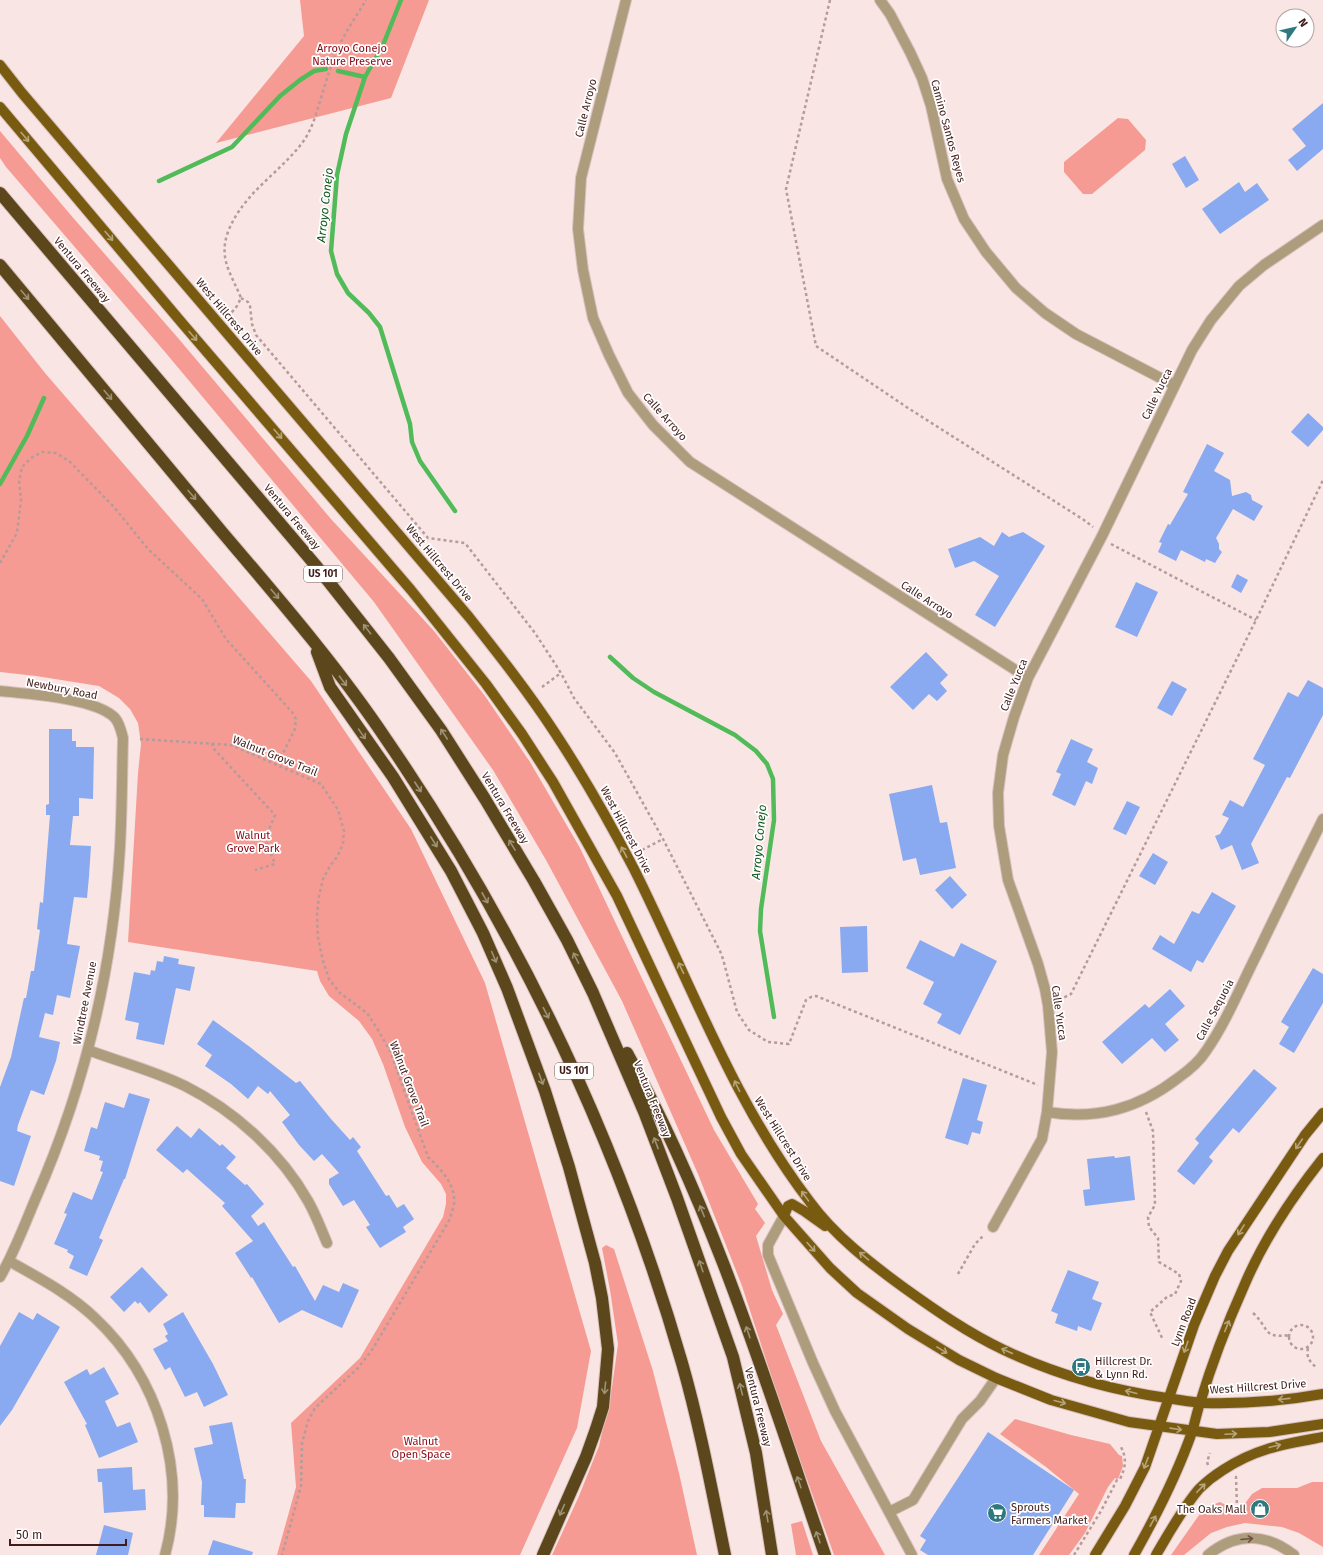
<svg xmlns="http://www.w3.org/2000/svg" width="1323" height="1555" font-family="'Fira Sans',sans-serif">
<rect width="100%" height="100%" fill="#f9e5e3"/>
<path fill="#f69b93" d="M300,0h129l-38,98 -175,45 88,-107z
M1118,118l10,1 18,21 -1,10 -53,44h-9l-19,-22v-10z
M0,131l69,82 109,125 153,181 103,112 51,65 45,66 50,86 134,282 44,74 -3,5 10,14 -9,13 16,54 11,24 -7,11 45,116 64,114h-51l-49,-137 -43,-132 -44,-112 -76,-173 -76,-141 -53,-90 -119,-168 -209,-250 -159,-185 -6,-9z
M0,316l45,57 266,308 100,148 74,154 106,368 -14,77 -57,127h-243l19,-68 -5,-64 69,-65 83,-141 3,-13v-10l-5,-10 -19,-22 -17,-35 -22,-63 -11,-25 -13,-18 -30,-25 -9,-15 -3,-10 -189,-29 10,-169 3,-29 -3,-21 -8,-14 -11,-11 -20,-12 -63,-10 -36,-4z
M606,1245l8,4 39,122 26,102 18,82h-145l27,-59 20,-50 13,-59 6,-43 -8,-54 -8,-42z
M1015,1419l56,16 39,9 9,11 3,1 1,10 -5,13 -3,-1 -7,9 -23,46 -16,22h-30l40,-61 -33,-27 -46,-33z
M1312,1482h11v65l-24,-14 -17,-6 -37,-4 -18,4 -16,6 -27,22h-13l33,-47 16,-6 14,7h7l11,-15 10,-6h35z
M802,1521l11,34h-17l-5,-31z"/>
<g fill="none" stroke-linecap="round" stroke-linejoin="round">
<path stroke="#51bb5a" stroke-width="4.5" d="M401,0l-18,45 -18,32 -19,57 -9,41 -6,76 6,23 11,19 21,20 11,14 30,97 2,18 8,19 35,50
M338,71l27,6
M159,181l73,-34 48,-51 20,-16 14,-9 12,-2
M0,484l27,-48 17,-38
M610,657l23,21 21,14 81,43 21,16 11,13 6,15 1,41 -13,89 -1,22 14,86"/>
</g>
<path fill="#89a9f0" d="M1323,103v46l-26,22 -9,-11 18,-14 -14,-17z
M1185,156l14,24 -13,8 -14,-24z
M1239,182l6,10 12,-9 12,17 -49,34 -18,-25z
M1308,413l15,14v3l-15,17 -17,-15z
M1207,444l17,9 -10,18 16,9 2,16 14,-4 5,3 1,5 11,6 -9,15 -21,-12 -17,29 3,6v5l3,3 -7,11 -9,-4 -1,3 -24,-12 -5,11 -18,-9 4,-9 -3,-1 9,-18 2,1 18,-31 -5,-2z
M1002,532l7,5 14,-5 22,14 -50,81 -20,-12 24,-39 -25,-15 -19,7 -7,-19 32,-12 14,9z
M1237,574l11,6 -7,13 -10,-6z
M1136,582l22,10 -21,45 -22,-10z
M926,652l22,23 -8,8 7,8 -10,10 -8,-7 -16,16 -23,-23z
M1308,680l15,8v27l-33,63 -3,-1 -36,67 8,19 -17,7 -10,-25 -11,5 -6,-14 5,-2 9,-16 -7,-3 8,-15 13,7 22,-42 -12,-6 35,-67 10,5z
M1172,681l15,8 -15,27 -15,-8z
M49,729h23v12h4v6h18l-1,52 -14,-1v18h-6l-3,29 21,1 -2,30 -2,22 -13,-1 -7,47 13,2 -10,52 -13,-3 -4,20 -8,-2 -6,24 21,5 -4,19 -12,34 -13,-5 -13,35 -1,6 14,5 -17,50 -14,-5v-94l11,-30 13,-59h2l5,-27h3l6,-41 -3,-1 3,-27 3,1 7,-88h-4v-10l3,-1z
M1071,739l22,10 -6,13 11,6 -6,16 -6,-3 -11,25 -23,-11 9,-21 -5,-2z
M932,785l8,38 7,-1 9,46 -36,7 -4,-17 -13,3 -14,-67z
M1127,801l13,6 -14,28 -13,-6z
M1153,853l15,9 -13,23 -16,-9z
M950,876l17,19 -15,14 -17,-19z
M1212,892l24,14 -33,57 -6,-3 -6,12 -39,-23 8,-14 14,9 18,-33 7,3z
M867,926l1,46 -26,1 -2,-46z
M920,940l34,17 7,-14 36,18 -37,74 -23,-12 5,-9 -19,-10 11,-22 -28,-14z
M164,956l15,3 -1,5 17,3 -5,24 -14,-3 -12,57 -28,-6 3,-16 -14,-3 9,-48 16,3 1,-5 4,1 2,-10 6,1z
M1313,968l10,6v29l-29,50 -15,-9 10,-17 -8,-5z
M1170,989l15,17 -20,18 14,16 -14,12 -13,-14 -30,26 -20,-22 43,-38 4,4z
M213,1020l37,27 46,36 4,-2 31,38 19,21 3,-3 8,10 -4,4 29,45 3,-1 8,13 7,-4 10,15 -11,8 3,5 -26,16 -14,-21 4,-2 -16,-25 -11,6 -14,-22v-5l10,-6 -17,-19 -8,7 -15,-16 -17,-23 8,-7 -20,-24 -2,3 -10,-8 -10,13 -17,-15 -26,-18 7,-11 -15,-11z
M1254,1069l23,19 -38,45 -6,-5 -24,29 4,4 -19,24 -17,-14 22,-28 -4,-4z
M963,1078l24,7 -10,35 6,2 -3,12 -8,-2 -4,13 -23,-7z
M129,1093l21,6 -25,80h-1l-25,59 4,2 -16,36 -18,-8 5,-12 -7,-4 1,-2 -14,-6 13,-30 -3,-1 9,-21 19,8 11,-28 -3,-1 3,-10 -4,-1 1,-4 -16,-5 7,-24 6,2 8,-27 19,6z
M177,1126l14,12 8,-10 21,18 2,-2 14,13 -10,11 19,17 2,-1 17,20 -13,12 7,10 6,-4 29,45 2,-1 20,35 8,-16 16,7 4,-9 16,7 -17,38 -40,-18 -23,13 -27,-46 -1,1 -16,-25 18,-12 -31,-35 3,-3 -38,-34 -4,4 -27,-23z
M1114,1156l1,2 15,-2 5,44 -50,6 -2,-16 7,-1 -3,-30z
M142,1267l26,28 -19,18 -9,-11 -2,2 -3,-3 -11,11 -14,-15z
M1068,1270l31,12 -7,17 10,4 -11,28 -13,-5 -1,5 -22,-8 3,-9 -7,-3z
M19,1312l14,8 4,-7 23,14 -48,83 -12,16v-80z
M183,1312l30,52 15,31 -24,12 -7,-15 -12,5 -15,-30 -5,3 -12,-21 15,-8 -3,-5 3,-2 -5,-10z
M104,1367l15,27 -14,7 12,26 13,-5 8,20 -39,16 -14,-33 2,-1 -23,-42 23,-13 3,6z
M232,1422l12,57h2l-1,24h-9l-1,15 -31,-1v-12h-3l1,-23 -8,-34 19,-4 -4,-18z
M988,1432l86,58 -41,65h-105l-8,-5 6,-10 -6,-4z
M132,1467l1,23 12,-1 1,21 -42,3 -2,-31h-4l-1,-13z
M104,1525l29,8 -5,22h-32z
M213,1540l40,12 -1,3h-44z"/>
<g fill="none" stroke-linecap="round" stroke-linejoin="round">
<g stroke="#d8c1bf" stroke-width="12">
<path id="minor" d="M626,0l-45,178 -3,51 5,41 10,48 16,37 19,38 25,32 37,37 338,216
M880,0l10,14 20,38 12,26 9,28 16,73 17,40 22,33 30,36 29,25 31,21 98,51
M0,691c28,3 96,7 115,27 5,6 6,13 8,20 -1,36 -1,73 -3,109 -7,121 -36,242 -85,353 -11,26 -21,53 -35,77
M88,1050c32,12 67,21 97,36 50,25 96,67 123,115 8,14 13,28 19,42
M1047,1112c49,8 91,-3 131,-34 10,-7 21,-16 28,-27 21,-30 35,-66 52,-99 21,-44 43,-89 65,-133
M784,1216l-16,29v10l45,108 22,48 77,144
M993,1227l49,-88 5,-27 5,-60 -4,-47 -3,-16 -7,-25 -30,-84 -9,-54 -1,-33 5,-38 11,-38 14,-39 74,-142 90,-186 19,-30 28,-34 25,-21 59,-40
M9,1261c30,17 61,33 86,57 63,59 93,153 70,237
M889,1512l24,-12 49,-81 18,-18 16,-23
M1208,1555c28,-23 58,-22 86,0"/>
</g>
<g stroke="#d8c1bf" stroke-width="12">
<path id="major" d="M0,65l22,28 447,524c30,38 60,76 86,116 29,44 55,90 79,136 56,112 99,233 176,333 24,33 60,61 93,85 32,23 65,46 101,63 51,24 107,40 163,48 12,2 25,4 37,5 40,1 80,-2 119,-9
M0,107l182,216 229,267 75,94 36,50 31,48 64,114 104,221 20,37 43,62 46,52 27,25 51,36 51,31 37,18 55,22 78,22 88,12 52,-2 54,-8
M784,1216l4,-10 4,-2 12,7 21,15
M1095,1555l30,-49 20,-39 49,-142 21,-49 13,-25 77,-116 18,-22
M1134,1555c22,-39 43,-80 58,-123 3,-10 5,-20 8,-29 12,-40 27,-79 44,-117 19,-45 48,-89 79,-128
M1156,1555c13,-22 26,-46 43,-66 7,-7 16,-14 24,-19 33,-22 62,-26 100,-33"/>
</g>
<g stroke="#d8c1bf" stroke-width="14">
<path id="highway" d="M0,193l317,374 72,91 52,72 44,69 49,82 33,59 26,53 52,121 32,84 56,159 23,96 16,102
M0,265c74,89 148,178 222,267 57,67 115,134 164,207 131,191 232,402 296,624 18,63 30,128 43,192
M317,652l13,35 63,90 58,94 32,62 24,55 38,103 24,76 26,96 7,35 6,51 -5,58 -7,22 -10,28 -43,98
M627,1053c87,158 140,332 198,502"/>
</g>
<path stroke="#b59b99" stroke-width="2.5" stroke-dasharray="3 3" stroke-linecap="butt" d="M830,0l-44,189 30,157 92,62 176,112 9,7
M241,298l7,4 2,4 2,18 4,11 172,203 37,5 70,90 26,40 13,25 41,55 48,86 57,112 3,8 14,53 12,18 19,12 21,2 17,-44 5,-3 5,-1 222,89
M228,317l9,-11 4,-8c-9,-23 -23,-39 -13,-66 15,-40 54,-60 77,-93 10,-16 14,-36 20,-54 3,-11 7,-21 11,-32 7,-18 20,-36 30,-53
M1111,544l145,76
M0,563l17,-30 4,-33 -2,-19 3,-14 9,-9 11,-6 14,1 13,8 45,46 34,42 54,50 24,40 66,73 4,7 -1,10 -18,36
M542,687l19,-14
M140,739l91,6 90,39 17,26 6,21 -1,13 -6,13 -7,9 -7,13 -4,17 -2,18 1,24 5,23 6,18 11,14 27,20 11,17 12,21 38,106c13,12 28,28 26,47 -1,5 -3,10 -4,15l-78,131 -14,18 -43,40 -7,13 -6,22 -1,43 -19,69
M212,743l1,5 62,67 -10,24 10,25 -20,6
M642,850l21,-11
M1059,1000l12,-6 185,-374 67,-140
M1146,1112l7,19 2,74 -7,12 1,10 9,11 1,24 20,12 2,7 -6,13 -8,3 -17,15 13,28
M958,1274l17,-30 9,-9
M1253,1313c16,14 9,26 36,22
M1289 1337a12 12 0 1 1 24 0a12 12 0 1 1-24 0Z
M1308,1348c-2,10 2,14 9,20
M1208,1465l-1,-3 3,-9
M1235,1477h1l1,31
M1074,1555l27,-44 16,-31 3,-1c6,-13 7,-21 0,-34"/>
<use href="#minor" stroke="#ad9d7c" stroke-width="10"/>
<use href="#major" stroke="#785b11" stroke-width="10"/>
<use href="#highway" stroke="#5b471b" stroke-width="12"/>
</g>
<defs><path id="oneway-shaft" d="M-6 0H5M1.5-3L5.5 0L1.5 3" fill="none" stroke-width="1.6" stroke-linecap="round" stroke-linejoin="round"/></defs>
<g stroke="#b5a57c">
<use href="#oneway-shaft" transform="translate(25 137) rotate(50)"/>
<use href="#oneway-shaft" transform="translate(109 236) rotate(50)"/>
<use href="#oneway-shaft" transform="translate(193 336) rotate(49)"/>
<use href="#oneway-shaft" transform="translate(278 434) rotate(49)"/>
<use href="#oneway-shaft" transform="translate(624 852) rotate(-118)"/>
<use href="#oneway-shaft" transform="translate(681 968) rotate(-116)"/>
<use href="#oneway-shaft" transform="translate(737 1086) rotate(-116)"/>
<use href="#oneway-shaft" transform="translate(1299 1144) rotate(124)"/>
<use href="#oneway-shaft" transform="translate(805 1196) rotate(-126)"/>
<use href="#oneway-shaft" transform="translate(1241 1230) rotate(122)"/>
<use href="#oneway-shaft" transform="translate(811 1247) rotate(48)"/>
<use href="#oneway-shaft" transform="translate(864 1256) rotate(-140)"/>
<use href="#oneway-shaft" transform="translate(1227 1326) rotate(-68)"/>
<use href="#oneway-shaft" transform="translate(1186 1347) rotate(109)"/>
<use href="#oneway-shaft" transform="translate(942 1350) rotate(31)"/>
<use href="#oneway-shaft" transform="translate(1007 1351) rotate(-156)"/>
<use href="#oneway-shaft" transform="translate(1131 1392) rotate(-166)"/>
<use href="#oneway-shaft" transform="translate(1284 1399) rotate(174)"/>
<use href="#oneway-shaft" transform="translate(1060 1402) rotate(15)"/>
<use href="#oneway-shaft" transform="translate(1176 1429) rotate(8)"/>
<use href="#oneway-shaft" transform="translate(1231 1434) rotate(-3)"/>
<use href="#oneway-shaft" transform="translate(1275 1446) rotate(-14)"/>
<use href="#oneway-shaft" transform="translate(1146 1463) rotate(111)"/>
<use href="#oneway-shaft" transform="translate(1201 1488) rotate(-46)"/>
<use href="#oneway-shaft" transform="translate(1153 1521) rotate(-61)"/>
</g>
<g stroke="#9d9176">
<use href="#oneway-shaft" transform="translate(25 295) rotate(50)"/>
<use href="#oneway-shaft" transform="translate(108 395) rotate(50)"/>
<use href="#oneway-shaft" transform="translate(192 495) rotate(50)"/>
<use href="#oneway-shaft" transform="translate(275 594) rotate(50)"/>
<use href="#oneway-shaft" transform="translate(367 629) rotate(-128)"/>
<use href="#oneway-shaft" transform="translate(343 681) rotate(53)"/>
<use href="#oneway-shaft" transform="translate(362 734) rotate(55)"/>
<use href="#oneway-shaft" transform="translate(444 734) rotate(-123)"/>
<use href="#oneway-shaft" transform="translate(418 787) rotate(57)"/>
<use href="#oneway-shaft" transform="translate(434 842) rotate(58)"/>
<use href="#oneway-shaft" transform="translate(512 845) rotate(-121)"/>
<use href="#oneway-shaft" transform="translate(485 898) rotate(61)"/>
<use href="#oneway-shaft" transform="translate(494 957) rotate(67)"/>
<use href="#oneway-shaft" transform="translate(576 958) rotate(-117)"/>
<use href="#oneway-shaft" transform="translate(546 1013) rotate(63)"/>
<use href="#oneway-shaft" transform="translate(541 1079) rotate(70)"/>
<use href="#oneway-shaft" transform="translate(656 1143) rotate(-111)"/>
<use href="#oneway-shaft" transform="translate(702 1211) rotate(-112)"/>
<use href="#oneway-shaft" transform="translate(701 1266) rotate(-109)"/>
<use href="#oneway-shaft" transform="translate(748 1332) rotate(-109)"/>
<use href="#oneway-shaft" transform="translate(605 1388) rotate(96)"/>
<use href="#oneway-shaft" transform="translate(741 1389) rotate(-104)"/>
<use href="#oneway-shaft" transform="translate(799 1482) rotate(-109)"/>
<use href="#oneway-shaft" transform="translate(562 1510) rotate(114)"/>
<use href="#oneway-shaft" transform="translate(767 1516) rotate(-99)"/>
<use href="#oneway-shaft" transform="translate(818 1537) rotate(-109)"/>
</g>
<use stroke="#6c5041" href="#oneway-shaft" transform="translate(1247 1539) rotate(-5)"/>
<defs>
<g id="bus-disc" transform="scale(1)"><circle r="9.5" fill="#2f7880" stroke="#fff"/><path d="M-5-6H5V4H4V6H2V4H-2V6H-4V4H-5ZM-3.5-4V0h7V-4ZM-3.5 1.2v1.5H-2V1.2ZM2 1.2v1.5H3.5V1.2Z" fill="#fff"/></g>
<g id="shop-disc" transform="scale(1)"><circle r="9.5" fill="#2f7880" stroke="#fff"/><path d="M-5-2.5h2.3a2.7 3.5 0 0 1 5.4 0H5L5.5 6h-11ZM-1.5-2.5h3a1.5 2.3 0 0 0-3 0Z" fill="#fff"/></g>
<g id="supermarket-disc" transform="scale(1)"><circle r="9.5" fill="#2f7880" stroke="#fff"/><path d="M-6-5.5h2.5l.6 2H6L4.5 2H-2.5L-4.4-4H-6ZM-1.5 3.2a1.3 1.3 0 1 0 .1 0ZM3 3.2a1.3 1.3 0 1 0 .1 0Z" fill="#fff"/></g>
</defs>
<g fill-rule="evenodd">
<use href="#bus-disc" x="1081" y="1367"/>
<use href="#shop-disc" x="1260" y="1509"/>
<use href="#supermarket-disc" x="997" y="1513"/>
</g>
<g text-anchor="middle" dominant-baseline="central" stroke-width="3.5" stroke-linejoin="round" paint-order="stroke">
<g fill="#fff" stroke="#79615f" stroke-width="1">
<rect x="304" y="566" width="38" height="16" rx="3"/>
<rect x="555" y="1063" width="38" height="16" rx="3"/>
</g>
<g font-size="10" font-weight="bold" fill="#401d1a">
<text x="323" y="574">US 101</text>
<text x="574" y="1071">US 101</text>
</g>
<g font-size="11" fill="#890815" stroke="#fff">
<text x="352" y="48">Arroyo Conejo<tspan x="352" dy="13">Nature Preserve</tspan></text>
<text x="253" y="835">Walnut<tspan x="253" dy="13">Grove Park</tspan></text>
<text x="421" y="1441">Walnut<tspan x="421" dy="13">Open Space</tspan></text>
</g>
<g font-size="11" fill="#401d1a" stroke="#fff">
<text transform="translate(586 108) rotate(-76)">Calle Arroyo</text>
<text transform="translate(948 131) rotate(75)">Camino Santos Reyes</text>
<text transform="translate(82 270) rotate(50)">Ventura Freeway</text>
<text transform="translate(229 317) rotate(50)">West Hillcrest Drive</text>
<text transform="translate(1157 394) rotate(-64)">Calle Yucca</text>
<text transform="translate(665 417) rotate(48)">Calle Arroyo</text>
<text transform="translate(292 517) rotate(50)">Ventura Freeway</text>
<text transform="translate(439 563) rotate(50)">West Hillcrest Drive</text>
<text transform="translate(927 600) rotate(33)">Calle Arroyo</text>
<text transform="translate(1014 685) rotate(-68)">Calle Yucca</text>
<text transform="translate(62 689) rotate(11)">Newbury Road</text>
<text transform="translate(275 756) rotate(22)">Walnut Grove Trail</text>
<text transform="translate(505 808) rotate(59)">Ventura Freeway</text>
<text transform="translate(626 830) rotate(62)">West Hillcrest Drive</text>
<text transform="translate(85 1003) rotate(-79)">Windtree Avenue</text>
<text transform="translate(1215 1010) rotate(-62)">Calle Sequoia</text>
<text transform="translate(1059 1013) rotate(82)">Calle Yucca</text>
<text transform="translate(409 1084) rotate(69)">Walnut Grove Trail</text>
<text transform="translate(652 1099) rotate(68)">Ventura Freeway</text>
<text transform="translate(783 1139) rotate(58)">West Hillcrest Drive</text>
<text transform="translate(1184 1322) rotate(-69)">Lynn Road</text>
<text transform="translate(1258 1387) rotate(-4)">West Hillcrest Drive</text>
<text transform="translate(758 1407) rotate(76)">Ventura Freeway</text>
</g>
<g font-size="11" fill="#401d1a" stroke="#fff" text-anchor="start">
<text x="1095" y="1361">Hillcrest Dr.<tspan x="1095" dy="13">&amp; Lynn Rd.</tspan></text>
<text x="1011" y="1507">Sprouts<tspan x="1011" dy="13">Farmers Market</tspan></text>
<text x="1246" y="1509" text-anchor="end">The Oaks Mall</text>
</g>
<g font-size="12" font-style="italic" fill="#0e591a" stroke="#fff">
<text transform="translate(325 205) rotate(-84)">Arroyo Conejo</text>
<text transform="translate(759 842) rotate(-85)">Arroyo Conejo</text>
</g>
</g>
<g transform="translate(1295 28) rotate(56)"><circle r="19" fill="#ffffff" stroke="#b3a5a3"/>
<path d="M0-3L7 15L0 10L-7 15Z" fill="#2f7880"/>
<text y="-6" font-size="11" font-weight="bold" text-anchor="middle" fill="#401d1a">N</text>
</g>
<path d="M10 1539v6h116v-6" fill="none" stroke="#401d1a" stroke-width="2"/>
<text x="16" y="1539" font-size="12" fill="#401d1a" stroke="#ffffff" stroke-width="3" paint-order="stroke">50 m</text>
</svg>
